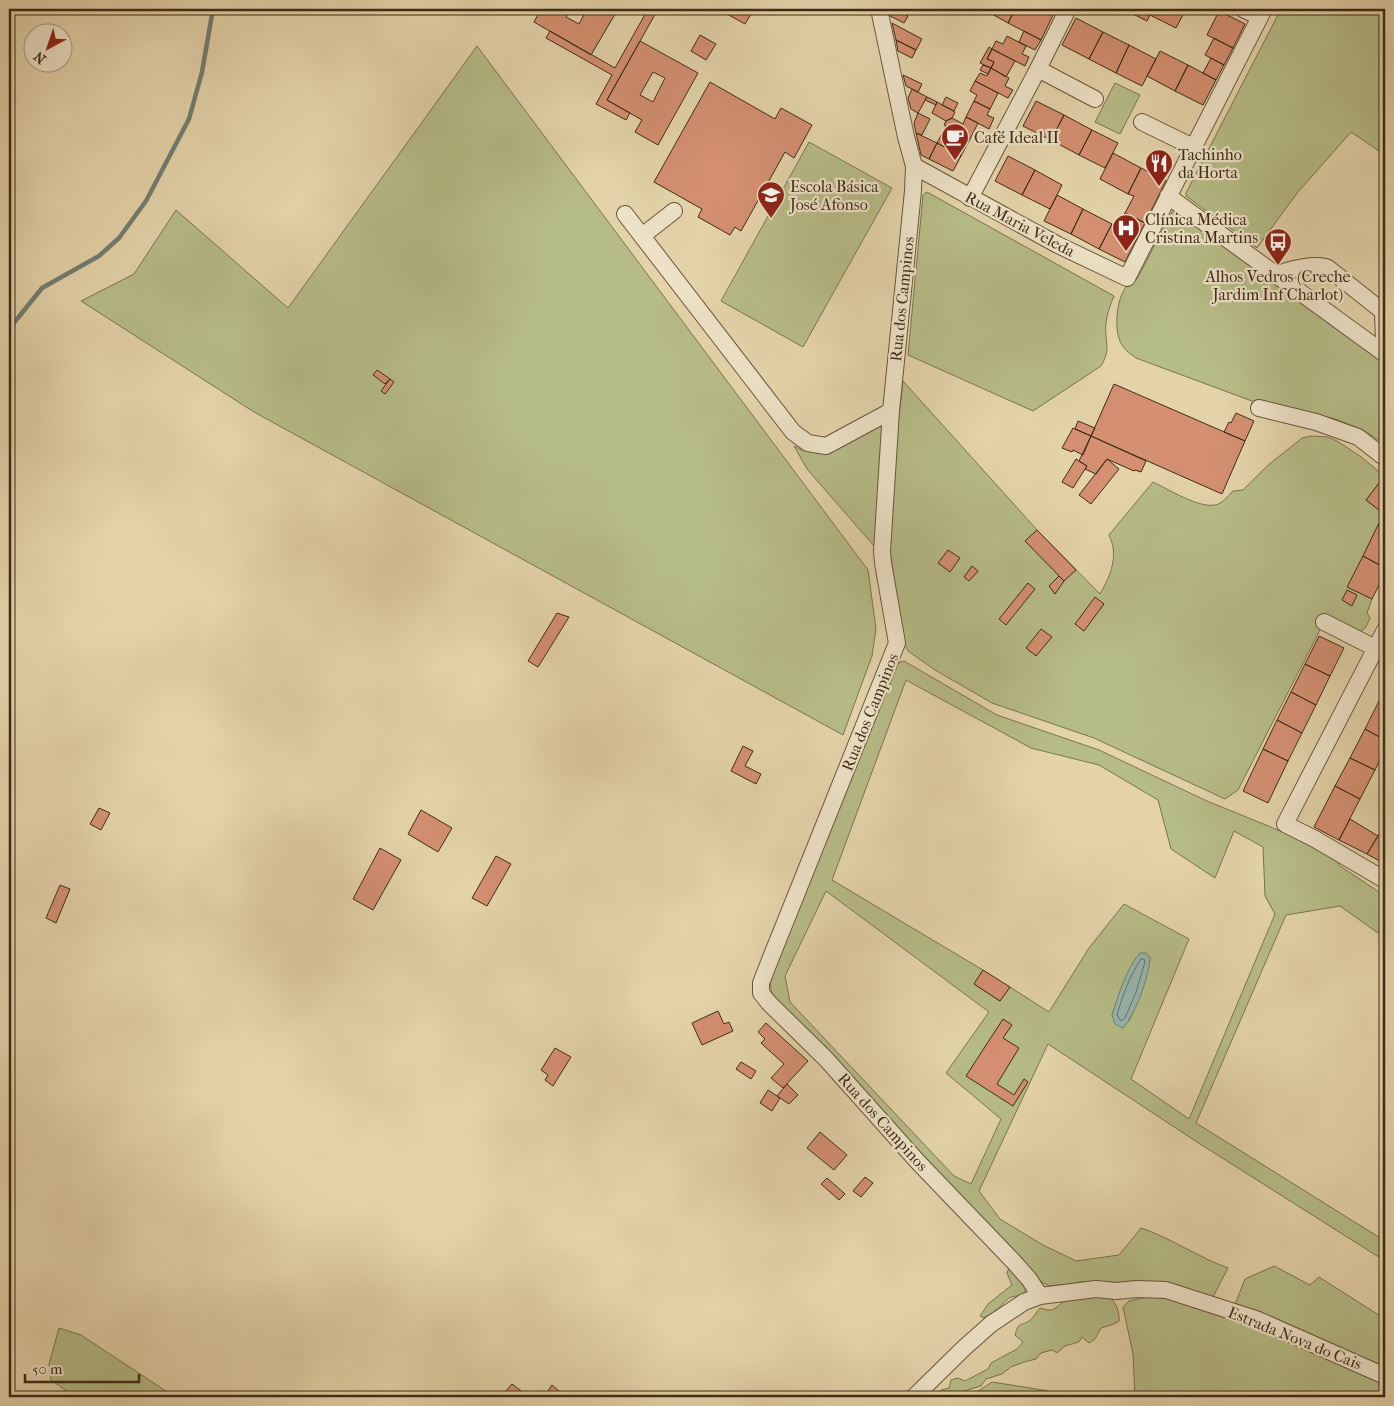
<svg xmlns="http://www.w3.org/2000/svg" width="1394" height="1406" font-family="'IM FELL French Canon',serif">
<rect width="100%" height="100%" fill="#e4d3a9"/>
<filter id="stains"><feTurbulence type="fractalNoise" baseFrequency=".004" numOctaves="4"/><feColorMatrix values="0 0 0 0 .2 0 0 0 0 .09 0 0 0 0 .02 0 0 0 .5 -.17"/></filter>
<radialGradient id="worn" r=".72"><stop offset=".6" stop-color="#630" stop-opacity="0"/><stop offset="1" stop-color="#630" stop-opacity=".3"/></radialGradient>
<path fill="#b6bc87" stroke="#7a744f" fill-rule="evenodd" d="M1281,9h104v146l-34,-23 -53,60 -41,56 -71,-52v-3z
M477,46l391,524 8,59 -4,27 -29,79 -589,-323 -173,-111 53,-27 42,-64 112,98z
M1115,83l25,12 -20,39 -25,-12z
M809,142l83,46 -89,159 -82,-46z
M927,192l187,104c-4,9 -7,18 -8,27 -2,18 6,25 -5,43l-68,45 -125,-56 15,-160z
M1172,212h5l208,152v80l-22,-14 -28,-11 -75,-15 -124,-46c-7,-5 -13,-9 -16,-17 -7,-16 -3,-57 17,-62z
M903,381l134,149 63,64c11,-19 19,-39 9,-59l44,-53c15,7 45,26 62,23 7,-1 13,-9 18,-14l10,-1 24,-24 35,-28 9,-2 17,1 9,4 23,15 17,14 6,8 -17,22 18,14 -36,73 24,12 -5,14 3,5 -4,9 -8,7 -38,-11v7l-82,160 -13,9 -131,-61 -102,-35 -57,-33 -27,-19 -4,-8 -14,-92 8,-127z
M885,423l-11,123 -67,-77 -13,-23 10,5 14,1z
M904,661l93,54 102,35 108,51 76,31 52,27 5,7 45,30v42l-45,-32 -54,9 -90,208 189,118v20l-188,-119 -149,-98 -69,147 21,28 43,26 33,16 43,-6 22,-27c30,10 57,29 87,40l-15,29 -90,-11 -9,-4h-34l-9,2 -22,2 -14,-8 -262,-281 -2,-8 -1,-12 123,-308 5,-6zM906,680l125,68 68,17 59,35 13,49 44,29 19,-47 29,16 2,49 10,18 -86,205 -58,-40 58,-140 -65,-35 -35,44 -40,64 -39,-25 -10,14 -26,-17 9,-14 -151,-90zM826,891l163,121 -43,61 55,46 -30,65 -17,-8 -164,-174 -5,-26zM1136,958l4,36 -11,27 -17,-6 8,-23z
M1274,1266l36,19 9,-8 66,42v51l-151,-66 2,-2 9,-23z
M1009,1268l17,15 -1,9 -5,4c-14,-1 -15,8 -25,15 -3,3 -8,4 -11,7l-4,-2 8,-12 24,-19 -5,-12z
M1075,1297h35c6,6 10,15 9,24l-5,3 -13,4 -6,11 -6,4 -7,-6 -3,5 -14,4 -8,7 -5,-3 -11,3 -5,6 -12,3 -13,5 -9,7 -16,5 -5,7 -20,6 -6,5 -19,-1 5,-6 8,-2 2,-8 7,-2 7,3 23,-12 3,-6 26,-14 6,-7 -8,-7c4,-14 4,-8 14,-14 4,-2 7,-9 11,-13 13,4 13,2 23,-6 3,-3 8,-4 12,-5z
M1147,1297h16l71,21 151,65v14h-250l-2,-43 -10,-47 6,-6z
M59,1328l22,7 94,62h-100l-24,-17 -2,-16z
M992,1382l57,9 12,6h-92z"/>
<path fill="#97b6b0" stroke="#737e73" d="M1140,953h6l4,4c-1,20 -14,56 -27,71l-8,-4 -3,-9c6,-19 15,-48 28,-62z"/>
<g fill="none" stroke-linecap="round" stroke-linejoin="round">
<path stroke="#6a7064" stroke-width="1" d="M1141,959h3l1,3 -9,30 -11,26 -4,3 -4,-6c5,-18 13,-40 24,-56z"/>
<path stroke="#737e73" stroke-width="4.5" d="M9,329l33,-41 57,-32 20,-18 27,-37 43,-82 13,-47 11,-63"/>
</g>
<path fill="#d49071" stroke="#3e2b17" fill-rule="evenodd" d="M541,9h30l-5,8 13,7 8,-15h31l-27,46 -57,-33z
M648,9h10l-51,91 23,13 -4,7 -30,-16 16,-29 -66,-37 4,-7 65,37z
M718,9h18l6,3 2,-3h10l-9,15z
M889,9h5l14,7 -4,7 -14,-7z
M981,9h14l-3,5z
M995,9h20l-7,14 -16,-9z
M1015,9h31l8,4 -13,27 -33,-17z
M1123,9h30l-6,12z
M1153,9h33l-10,19 -26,-13z
M1219,11l26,13 -12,24 -26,-13z
M1076,18l27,14 -14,27 -27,-14z
M892,23l30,16 -6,11 -20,-10z
M1024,31l17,9 -6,10 -16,-8z
M1103,32l26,13 -13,28 -27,-14z
M700,35l16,9 -10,16 -15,-9z
M1007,36l19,10 -4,8 7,3 -4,9 -33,-17 4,-8 7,3z
M1214,38l19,10 -9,17 -19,-10z
M896,40l20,10 -4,8 -14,-7z
M640,41l58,32 -40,72 -23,-13 7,-12 -35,-20zM653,72l12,6 -12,24 -13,-7z
M1129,45l27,14 -14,27 -26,-13z
M989,47l3,2 -5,10 7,3 -3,6 -11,-5z
M992,49l23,12 -9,16 -15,-9 3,-6 -7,-3z
M1160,51l28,14 -13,26 -28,-15z
M1211,58l13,7 -8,15 -13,-7z
M983,65l8,3 -3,6 -8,-4z
M1188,65l28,15 -13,25 -28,-14z
M991,68l18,10 -4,8 8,4 -5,8 -33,-17 5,-8 7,3z
M903,75l19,9 -4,8 -12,-6z
M975,81l23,12 -8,16 -16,-8 3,-6 -7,-4z
M710,82l65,37 6,-11 31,17 -18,33 -9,-6 -44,79 -6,-4 -5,8 -32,-18 4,-8 -48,-27z
M912,89l15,8 -9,16 -7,-4 -3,-11z
M927,97l10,5 -1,3 -11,-5z
M946,97l12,6 -4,8 -12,-6z
M974,101l16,8 -3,6 7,3 -5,11 -23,-12z
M1036,101l28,14 -13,25 -28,-14z
M937,102l18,10 -3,6 -6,3 -14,-8z
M918,113l12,6 -8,16 -6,-2 -2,-10z
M1064,115l28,15 -13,25 -28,-15z
M966,117l12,6 -8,16 -26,-14 2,-4 6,-3 11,6z
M946,126l24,13 -9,17 -24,-13z
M1092,130l26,13 -13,25 -26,-13z
M916,133l21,10 -8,16 -8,-4z
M937,143l24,13 -8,15 -24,-12z
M1113,153l28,15 -13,26 -28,-15z
M1008,156l27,14 -13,25 -27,-14z
M1141,168l25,13 -21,42 -20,-10 9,-17 -6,-2z
M1035,170l27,15 -12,24 -28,-14z
M1057,195l26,14 -12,25 -27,-13z
M1083,209l29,15 -13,25 -28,-15z
M1125,213l20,10 -20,39 -26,-13 13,-25 6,3z
M377,370l13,9 -5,5 -12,-9z
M390,379l4,3 -9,12 -4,-3z
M1114,384l131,57 -23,53 -131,-58z
M1236,413l18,8 -9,20 -21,-9 5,-10 2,1z
M1078,421l17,7 -4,8 -16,-7z
M1073,428l18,8 -8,19 -10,-5 -1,2 -10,-4z
M1091,436l55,25 -5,11 -6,-2 -1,1 -27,-12 -11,15 -11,-5 2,-3 -8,-5z
M1076,459l11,7 -14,22 -11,-6z
M1107,459l12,10 -28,35 -12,-9z
M1383,478l2,2v49l-7,-4 6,-11 -18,-14z
M1378,525l7,4v39l-22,-12z
M1037,530l39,40 -12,11 -39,-40z
M948,550l12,8 -10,14 -12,-9z
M1363,556l22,12v5l-13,26 -25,-12z
M972,566l6,5 -9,10 -5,-4z
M1059,576l5,5 -9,13 -6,-8z
M1028,583l7,6 -29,36 -7,-6z
M1347,590l10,5 -5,11 -10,-6z
M1095,597l9,7 -20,27 -9,-7z
M557,613l12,4 -31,50 -10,-6z
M1041,629l11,8 -16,19 -10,-8z
M1319,636l25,12 -14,28 -25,-12z
M1305,664l25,12 -14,29 -25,-13z
M1385,689v15l-6,-3z
M1291,692l25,13 -14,28 -25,-13z
M1379,701l6,3v36l-20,-11z
M1277,720l25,13 -14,28 -25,-12z
M1365,729l20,11v10l-10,20 -25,-12z
M743,746l10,5 -8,15 16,8 -5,10 -25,-13z
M1263,749l25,12 -20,42 -25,-12z
M1350,758l25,12 -15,29 -25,-13z
M1335,786l25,13 -21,41 -25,-13z
M99,808l11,5 -9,17 -11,-6z
M421,810l31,18 -14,24 -30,-18z
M1350,819l28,17 -11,18 -28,-14z
M1385,824v40l-18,-10z
M380,848l21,12 -28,50 -20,-11z
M496,856l15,8 -24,42 -15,-8z
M60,885l10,4 -14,34 -10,-5z
M983,970l27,17 -10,14 -26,-17z
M718,1011l6,13 5,-2 4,9 -31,14 -10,-22z
M1003,1019l9,6 -9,13 16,10 -22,36 17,11 10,-16 4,3 -15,24 -47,-30z
M766,1023l42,38 -25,27 -12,-10 13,-14 -23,-21 4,-4 -7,-7z
M555,1048l16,9 -18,29 -8,-6 3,-5 -7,-5z
M741,1062l15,9 -5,8 -15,-10z
M787,1084l11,11 -9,9 -12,-8z
M768,1090l12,8 -8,13 -12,-8z
M820,1132l27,23 -13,15 -27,-22z
M865,1177l8,6 -12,14 -8,-6z
M827,1178l18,16 -6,6 -18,-16z
M512,1384l17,13h-15l-8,-6z
M552,1385l7,6 -4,6h-4l-5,-3z"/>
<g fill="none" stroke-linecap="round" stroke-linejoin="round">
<g stroke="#68553c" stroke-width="18">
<path id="minor" d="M879,9l27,128 8,29 -1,25 -22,220 -9,140 1,12 14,80 -127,317 -9,23v10l8,10 57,56 92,103 95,99 16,18 11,17
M1243,9l17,8
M1038,69l57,30
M1142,122l51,25
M914,166l144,79 69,33 137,-269
M1168,196l217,158
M970,198l68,-129 30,-60
M625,214l168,218 15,11 18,3 65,-35
M642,236l32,-25
M1277,275c10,-6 40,-12 51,-7l53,42 2,3 1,30 -1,9
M1259,408l57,14 42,15 27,21
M1324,622l61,31
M1385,630l-100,194 30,15 70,41
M914,1397l50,-49 27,-24 33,-22 16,-6 56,-7 20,2 21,-2 29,1 90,29 129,57"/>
</g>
<use href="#minor" stroke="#ede2c7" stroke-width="16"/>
</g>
<defs>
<g id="cafe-pin" transform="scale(1.4375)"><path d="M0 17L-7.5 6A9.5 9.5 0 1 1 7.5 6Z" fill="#8f2418" stroke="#ede2c7"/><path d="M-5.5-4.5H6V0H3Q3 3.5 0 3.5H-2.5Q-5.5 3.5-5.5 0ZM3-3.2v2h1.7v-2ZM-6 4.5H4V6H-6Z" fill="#fff"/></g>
<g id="restaurant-pin" transform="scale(1.4375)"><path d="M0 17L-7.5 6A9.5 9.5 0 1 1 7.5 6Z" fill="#8f2418" stroke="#ede2c7"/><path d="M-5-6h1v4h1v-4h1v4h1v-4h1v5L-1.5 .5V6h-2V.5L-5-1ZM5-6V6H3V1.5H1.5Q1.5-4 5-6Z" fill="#fff"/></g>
<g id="school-pin" transform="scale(1.4375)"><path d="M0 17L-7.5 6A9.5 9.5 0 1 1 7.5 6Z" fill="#8f2418" stroke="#ede2c7"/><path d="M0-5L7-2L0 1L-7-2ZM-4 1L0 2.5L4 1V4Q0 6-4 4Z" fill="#fff"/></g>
<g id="hospital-pin" transform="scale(1.4375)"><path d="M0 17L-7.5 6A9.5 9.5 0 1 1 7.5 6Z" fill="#8f2418" stroke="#ede2c7"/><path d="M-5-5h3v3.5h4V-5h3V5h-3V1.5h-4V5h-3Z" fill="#fff"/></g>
<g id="bus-pin" transform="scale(1.4375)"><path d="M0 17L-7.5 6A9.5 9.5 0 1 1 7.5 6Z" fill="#8f2418" stroke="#ede2c7"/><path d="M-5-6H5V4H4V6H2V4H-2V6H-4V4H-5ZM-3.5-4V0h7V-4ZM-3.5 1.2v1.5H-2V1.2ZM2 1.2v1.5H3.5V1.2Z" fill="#fff"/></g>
</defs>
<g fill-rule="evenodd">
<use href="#cafe-pin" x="955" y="137"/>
<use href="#restaurant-pin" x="1159" y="163"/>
<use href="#school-pin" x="771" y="195"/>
<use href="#hospital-pin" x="1126" y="228"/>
<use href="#bus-pin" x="1278" y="242"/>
</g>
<g text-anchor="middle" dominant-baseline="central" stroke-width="4.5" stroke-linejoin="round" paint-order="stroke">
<g font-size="16" fill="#3e2b17" stroke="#ede2c7" text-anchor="start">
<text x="974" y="137">Café Ideal II</text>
<text x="1178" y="154">Tachinho<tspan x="1178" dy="18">da Horta</tspan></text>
<text x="790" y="186">Escola Básica<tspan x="790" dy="18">José Afonso</tspan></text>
<text x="1145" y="219">Clínica Médica<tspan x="1145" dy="18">Cristina Martins</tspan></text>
<text x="1278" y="276" text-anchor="middle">Alhos Vedros (Creche<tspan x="1278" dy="18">Jardim Inf Charlot)</tspan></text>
</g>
<g font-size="16" fill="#3e2b17" stroke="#ede2c7">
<text transform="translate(1020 224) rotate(28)">Rua Maria Veleda</text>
<text transform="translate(902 299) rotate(-84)">Rua dos Campinos</text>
<text transform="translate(870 712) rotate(-68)">Rua dos Campinos</text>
<text transform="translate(883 1122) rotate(48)">Rua dos Campinos</text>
<text transform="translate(1295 1338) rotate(22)">Estrada Nova do Cais</text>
</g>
</g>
<rect width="1394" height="1406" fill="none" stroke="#e4d3a9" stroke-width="30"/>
<rect x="10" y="10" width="1374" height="1386" fill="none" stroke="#3e2b17" stroke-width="2.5"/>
<rect x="15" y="15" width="1364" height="1376" fill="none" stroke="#3e2b17"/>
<g transform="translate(48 48) rotate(220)"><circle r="24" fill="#ede2c7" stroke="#a79981"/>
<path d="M0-4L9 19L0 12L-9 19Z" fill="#8f2418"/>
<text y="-8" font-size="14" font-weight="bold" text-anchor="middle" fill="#3e2b17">N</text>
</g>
<path d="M25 1374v8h114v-8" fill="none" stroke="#3e2b17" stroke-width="2.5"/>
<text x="32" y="1374" font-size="15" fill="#3e2b17" stroke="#ede2c7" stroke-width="4" paint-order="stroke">50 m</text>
<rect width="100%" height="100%" filter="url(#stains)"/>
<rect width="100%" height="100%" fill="url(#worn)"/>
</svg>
